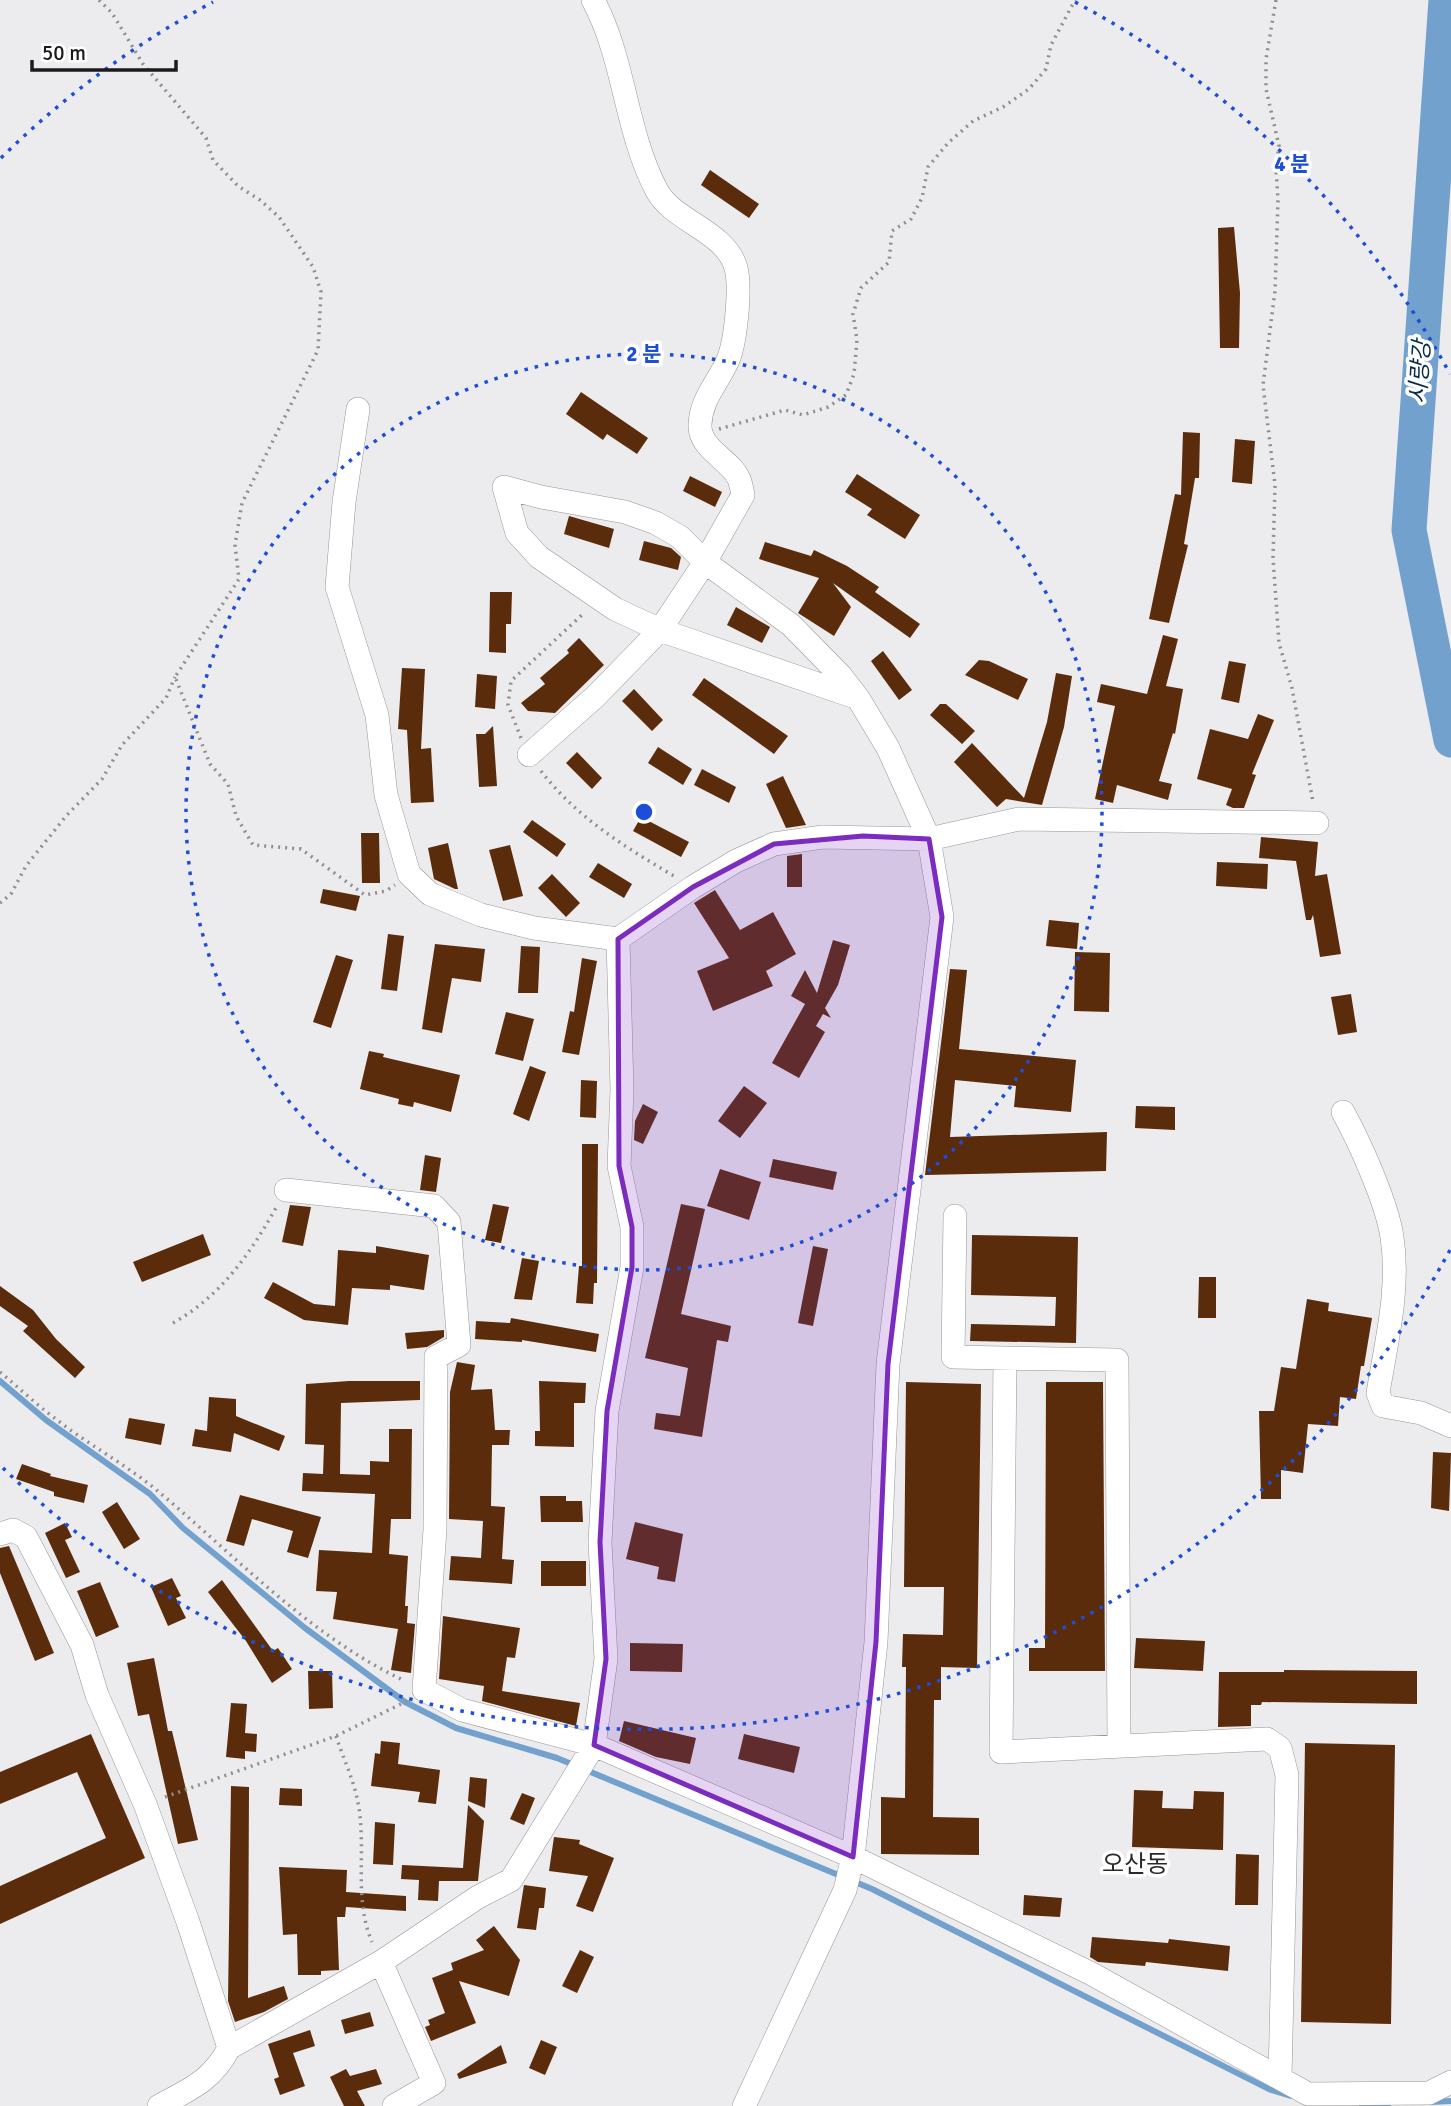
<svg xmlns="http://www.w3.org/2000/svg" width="1451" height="2106" font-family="Signika,'Noto Sans KR',sans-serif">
<rect width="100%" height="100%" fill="#ecebee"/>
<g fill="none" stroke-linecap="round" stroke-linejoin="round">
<path stroke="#71a1cc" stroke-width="6" d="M0,1381l46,39 104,74 33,34 122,100 100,74 51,26 101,30 315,131 399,201 20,6
M1430,2102l21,-1
M1362,2106l26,-2"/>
<path stroke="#71a1cc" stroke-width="35" d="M1446,0l-37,530 42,210"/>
</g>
<path fill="#5b2c0b" d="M710,170l49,34 -10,14 -48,-33z
M1234,227l6,66 -1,55h-19l-2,-120z
M581,392l67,46 -11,16 -30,-20 -4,6 -37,-26z
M1183,432l17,1 -1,45h-4l-11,66 4,1 -19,78 -20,-4 26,-125 6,1z
M1235,439l20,2 -3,43 -20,-2z
M857,474l63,41 -15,24 -38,-24 5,-6 -27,-17z
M690,476l32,16 -7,15 -32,-16z
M569,516l45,13 -5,19 -45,-14z
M644,541l27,7 10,9 -3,13 -39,-10z
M765,542l46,14 3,-6 33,16 32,21 -4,5 45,32 -10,14 -77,-55 18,24 -17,29 -36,-23 21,-35 -60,-19z
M490,592h22l-1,32h-5v29l-17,-1z
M736,607l34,20 -8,16 -35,-18z
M1163,635l15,4 -12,47 17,3 -8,45 -2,-1 -14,48 13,3 -4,16 -51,-15 -4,18 -18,-4 20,-93 -18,-4 4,-18 46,10z
M579,638l25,27 -49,48 -27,-2 -7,-8 24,-19 -5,-6 29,-25 -2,-3z
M883,651l29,39 -13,10 -28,-39z
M979,660l10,1 39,18 -10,21 -53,-25z
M1229,661l17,3 -7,39 -18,-4z
M402,668l23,1 -4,80 10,-1 3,54 -23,1 -4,-73 -9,-1z
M1056,673l16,3 -8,51 -22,78 -36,-6 -9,8 -43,-45 18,-19 52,55 23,-76z
M477,674l20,2 -2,33 -20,-2z
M704,678l84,58 -14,18 -82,-59z
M634,689l29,31 -11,11 -30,-30z
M940,704h6l29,27 -13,13 -32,-29z
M1258,714l16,6 -22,54 4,1 -12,33h-11l-7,-3 6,-16 -35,-10 13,-50 38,10z
M493,726l4,60 -18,1 -3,-53h9z
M658,747l34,22 -9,16 -35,-22z
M577,752l25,26 -10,11 -26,-26z
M702,769l34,18 -7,16 -35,-18z
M783,776l23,49 -20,3 -20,-44z
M641,817l48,25 -8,15 -48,-26z
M532,820l34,24 -9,13 -34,-25z
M361,833h18l1,50h-18z
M1261,837l57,5 -3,34 12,-2 14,80 -21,3 -7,-42 -2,5h-5l-10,-59 -37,-3z
M448,843l10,46h-3l-21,-10 -6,-31z
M510,845l13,51 -20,5 -14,-51z
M802,854v33h-15v-31z
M1217,862l51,2 -1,25 -51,-3z
M598,863l34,21 -8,14 -35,-21z
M552,874l28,29 -14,14 -28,-29z
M323,889l37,7 -4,15 -36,-8z
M715,890l25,40 33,-18 23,42 -30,17 7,15 -60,25 -16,-40 32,-13 -35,-55z
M1049,920l30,3 -2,26 -31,-3z
M388,934l16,2 -7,55 -16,-2z
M833,940l17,5 -12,40 -13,23 6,10 -8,-4 -7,12 9,6 -26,46 -27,-15 33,-59 -14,-8 14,-26 12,23z
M435,944l50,5 -4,33 -29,-4 -10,55 -20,-4z
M521,946l19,1 -2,46h-20z
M1075,952l35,1 -1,59 -35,-1z
M336,955l17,5 -22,68 -18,-6z
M582,958l15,3 -18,94 -17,-3 8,-41 4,1z
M950,969l17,1 -8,79 117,11 -5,52 -57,-5 2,-21 -61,-6 -5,57 157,-5 -1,39 -181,4z
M1351,994l6,38 -19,3 -7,-38z
M506,1012l28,7 -11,42 -28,-7z
M369,1051l15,3 -1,3 77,18 -9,37 -37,-10 -1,5 -15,-3 1,-5 -39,-10z
M530,1066l16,6 -17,49 -16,-7z
M581,1080l16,1 -1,37 -16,-1z
M744,1086l23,17 -27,35 -22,-17z
M643,1104l15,8 -15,32 -9,-4 1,-19z
M1136,1106l39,1v23l-40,-2z
M582,1144h16l-1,139h-3l-1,21 -17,-1 3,-37h3z
M425,1155l16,3 -5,34 -16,-2z
M773,1159l64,13 -4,18 -64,-13z
M720,1169l41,13 -12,38 -42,-14z
M493,1204l16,3 -8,36 -16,-3z
M681,1204l24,5 -24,105 50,12 -3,16 -11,-2 -15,97 -48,-8 2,-16 24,3 8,-48 -43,-10z
M290,1205l21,2 -8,39 -21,-4z
M203,1234l8,21 -69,27 -9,-20z
M972,1235l106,2 -2,106 -106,-2 1,-17 84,2 1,-29 -85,-2z
M376,1246l53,9 -5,35 -34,-5v5l-38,-2 -4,37 -44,-5 -40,-22 9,-16 41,22 21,2 3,-56 38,3z
M813,1246l15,3 -15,77 -15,-3z
M522,1258l17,3 -7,39 -18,-1z
M1199,1277h17v41h-18z
M0,1286l33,24 23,29 29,28 -10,11 -52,-47 5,-5 -28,-20z
M1307,1299l22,4 -1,8 44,7 -8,48h-3l-5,33 -16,-2 -2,29 -30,-2 -5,49 -22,-3v29h-20l-2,-88h15l7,-44 15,2z
M511,1318l88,16 -3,18 -74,-12v2l-47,-3 1,-18 34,2z
M444,1330v7l-17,10 -20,2 -2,-16z
M457,1362l18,3 -4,25 21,-1 3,41h15l-1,15h-17l-1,61 14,1 -3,52 12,1 -2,24 -63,-4 2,-24 30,2 2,-37 -34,-2 1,-127z
M349,1381h71v19l-79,3 -1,71 30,1v-14l19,1v-33h23l-1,90h-20l-2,35 19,2 -3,50h3l-1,17 8,1 -4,49 -20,-3 7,-41 -65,-10 4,-27 -21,-1 3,-41 53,3 3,-59 -73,-3 1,-18 20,1 1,-29 -19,-1 1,-60z
M539,1381l47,2 -1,20h-11v44l-39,-1v-15h5z
M906,1382l75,2 -4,284 -36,-1v33h-7l-1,117 46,1v37l-98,-1v-57l24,1 1,-131h-4l1,-33 40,1 1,-48h-40z
M1046,1382h57l2,289h-76v-23h16z
M209,1397l27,2v17l49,20 -6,15 -45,-18 -3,19 -39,-6 3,-17 12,2z
M129,1418l36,6 -4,21 -36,-7z
M1433,1452l18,1 -2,58 -18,-3z
M22,1464l29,10 -1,2 38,9 -4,18 -30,-7v-4l-38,-13z
M240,1495l81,22 -13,41 -21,-6 6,-21 -41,-12 -8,27 -18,-5z
M540,1496h26v5h16l1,21h-42z
M117,1502l23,37 -16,10 -22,-37z
M635,1522l48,12 -8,48 -18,-3 2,-12 -33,-8z
M65,1523l7,14 -7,3 15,32 -14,6 -21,-45z
M9,1546l45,107 -19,8 -35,-88v-25z
M541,1561h45v25h-45z
M172,1578l9,18 -5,2 10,20 -18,8 -17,-39z
M222,1580l51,71 5,-3 14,21 -20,14 -26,-42 -38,-49z
M100,1582l19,45 -23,10 -19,-46z
M443,1616l77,12 -5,30 -8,-1 -5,34 78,12 -4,23 -94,-25 2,-15 -45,-7z
M1136,1638l69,3 -2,30 -69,-3z
M630,1643l53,1 -1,28 -52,-1z
M154,1658l14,73h4l26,109 -20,4 -29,-130 -11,2 -11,-53z
M1284,1670l133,1v33l-155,-2 -1,3h-10v21l-33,1 1,-55h65z
M308,1671h24l1,37 -24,1z
M231,1703l16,1 -2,29 12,1 -1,18 -11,-1v8l-19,-2z
M624,1721l72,17 -6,26 -34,-7 -37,-16z
M91,1734l54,124 -145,66v-38l106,-48 -29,-66 -77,32v-32z
M744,1734l56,13 -6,26 -56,-14z
M381,1741l19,2 -2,21 42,6 -4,34 -18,-2 2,-10 -49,-6 4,-33 5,1z
M1305,1743l90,2 -4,279 -90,-2z
M470,1777l17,2 -2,29 -17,-7z
M231,1786l18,1 -1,211 36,-12 4,13 -24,13 -29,10 -7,-21z
M280,1788l22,1v17l-23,-1z
M1134,1790l29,1 -1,17 31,1 1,-18 30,1 -1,58 -91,-3z
M522,1793l13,5 -11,27 -14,-6z
M468,1805l16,16 -6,60h-39l-1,20 -20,-1 1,-20 -18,-1 1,-14 61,3z
M375,1822l20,2 -2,41 -20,-1z
M554,1837l26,3 -1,4 35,14 -21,54 -17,-6 12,-30 -39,-5z
M1236,1854l23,1 -1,50h-23z
M279,1867l68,3 -1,22 60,4v15l-60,-4 -1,10h-8l2,53 -18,1v4h-23l-1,-41 -14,1z
M524,1885l22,3 -2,20h-5l-3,22 -19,-2z
M1024,1895l38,3 -2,19 -37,-2z
M494,1926l26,34 -11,36 -50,-15 17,42 -45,18 -6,-14 5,-2 -2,-5 17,-7 -13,-35 21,-8 -2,-7 33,-13 -8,-10z
M1092,1937l76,6 1,-4 61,7 -2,25 -82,-9 -1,4 -47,-4 -8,-5z
M580,1950l14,7 -17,36 -15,-7z
M370,2012l4,14 -29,8 -4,-14z
M310,2030l5,16 -22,7 12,33 -25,9 -6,-16 5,-2 -11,-33z
M541,2040l16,7 -12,28 -16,-7z
M501,2045l6,18 -48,16 -2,-5z
M346,2069l4,7 26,-7 6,15 -25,7 8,15h-21l-14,-29z"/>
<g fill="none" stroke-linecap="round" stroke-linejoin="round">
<g stroke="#969598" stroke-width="24">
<path id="minor" d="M358,409l-14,93 -7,85 40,128 9,80 23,79 21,20 51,21 53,13 84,11
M858,698l-198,-68 -45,-21 -76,-52 -22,-24 -13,-46 37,10 84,15 31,11 24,14 25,25 86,63 50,51 17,22 30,50 41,91 13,78 -54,447 -12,278 -23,215 239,117 216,120 121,-1 22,-11
M529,755l67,-59 64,-66 45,-68 38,-67c-1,-5 -2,-11 -4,-16 -8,-19 -40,-30 -39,-54 1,-26 17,-41 27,-63 9,-18 14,-75 9,-94 -10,-37 -62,-46 -79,-77 -32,-60 -32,-132 -64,-191
M1343,1112c17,31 44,91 49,125 8,52 -6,106 -14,156l5,13 38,7 30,13
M286,1190l148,16 15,16 10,123 -23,12 -1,172 -11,161 38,20 132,35 259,112 -8,33 -101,216
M955,1216l-2,141 164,3 2,386
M1005,1359l-4,393 266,-13 13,9 7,27 -7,303
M0,1534l13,-4 13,7 56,108 15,50 48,109 43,118 41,126c-17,33 -39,41 -70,58
M381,1962l53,121 -40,23
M229,2048l152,-86 97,-65 33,-17 83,-135 12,-86 -6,-117 7,-131 25,-144v-40l-13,-61 3,-76 -4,-151 75,-52 43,-26 38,-17 49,-7 106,2 90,-20 298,4"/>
</g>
<path stroke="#8f8e90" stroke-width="3.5" stroke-dasharray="2 5" stroke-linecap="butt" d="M99,0l13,13 31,51 63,74 7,22 25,26 22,14 19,17 34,50 8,25 -3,58 -76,153 -7,42 4,34 -64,98 35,87 18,20 8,32 17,29 48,4 64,46 21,-4 9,-6
M1276,0l-10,59v30l13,57 -3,22 2,32 -3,91 -12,94 12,100 -2,73 6,85 13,45 21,114
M719,429l66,-19 18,5 25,-8 18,-12 8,-21 3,-34 -4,-26 8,-26 28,-26 3,-31 19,-12 11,-21 6,-31 20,-24 25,-22 30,-14 26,-18 17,-20 5,-24 24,-45
M521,738l-13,-33 3,-24 74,-69
M541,771c35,46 84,76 133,105
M0,903l11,-9 15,-28 40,-50 36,-37 20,-34 44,-47 9,-21
M173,1323c48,-27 77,-69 104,-117
M0,1372c19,16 37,33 57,48 31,24 66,43 97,68 80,66 154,147 249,192
M336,1736c7,22 18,44 22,67 9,46 -5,95 14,139
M165,1797l171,-61 71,-35"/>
<use href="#minor" stroke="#fff" stroke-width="23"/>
</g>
<path fill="#7b2cbf" fill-opacity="0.2" stroke="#7b2cbf" stroke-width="5" stroke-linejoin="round" d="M863,836l66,3 13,78 -54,447 -12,278 -23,215 -259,-112 12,-86 -6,-117 7,-131 25,-144v-40l-13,-61 -1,-227 75,-52 81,-43z"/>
<g fill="none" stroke="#1d4ed8" stroke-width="3.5" stroke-dasharray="3.5 7">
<circle cx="644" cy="812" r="458"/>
<path d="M1450 1250A917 917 0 0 1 1 1466M1 158A917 917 0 0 1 213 2M1075 2A917 917 0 0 1 1450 374"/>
</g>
<g text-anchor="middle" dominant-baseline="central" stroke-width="7" stroke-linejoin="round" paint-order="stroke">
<g font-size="23" font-style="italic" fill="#082e4b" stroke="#fff">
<text transform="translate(1420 372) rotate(-86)">시량강</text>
</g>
<g font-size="24" fill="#29292b" stroke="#fff">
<text x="1135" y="1864">오산동</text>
</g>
</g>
<circle cx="644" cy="812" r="10" fill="#1d4ed8" stroke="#fff" stroke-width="3.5"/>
<g font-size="21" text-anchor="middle" font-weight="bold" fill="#1d4ed8" stroke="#fff" stroke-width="7" stroke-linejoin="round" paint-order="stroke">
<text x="1292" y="171">4 분</text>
<text x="644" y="361">2 분</text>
</g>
<path d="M32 60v10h144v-10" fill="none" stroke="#1c1b1c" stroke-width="3.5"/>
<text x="42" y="60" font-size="21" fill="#1c1b1c" stroke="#ffffff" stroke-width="5" paint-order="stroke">50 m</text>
</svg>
